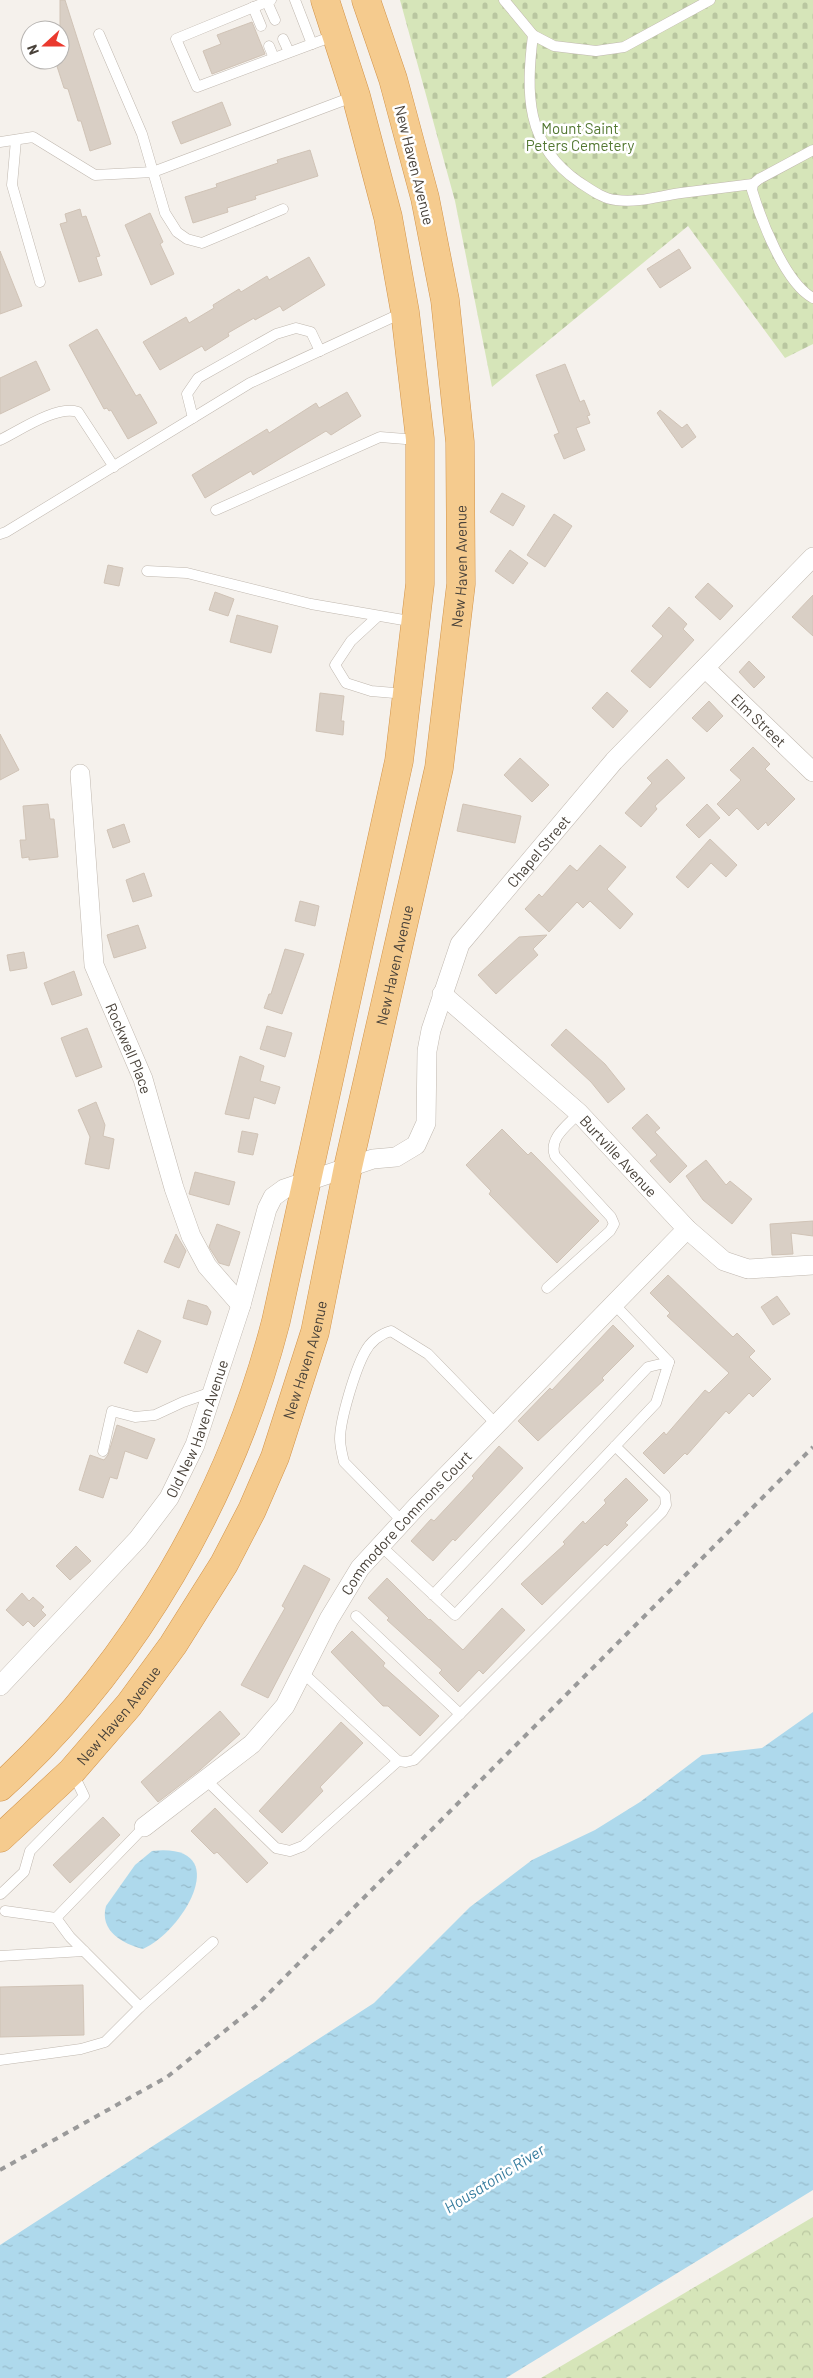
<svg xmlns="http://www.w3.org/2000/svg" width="813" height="2378" viewBox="0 0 813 2378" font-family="Barlow,sans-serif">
<defs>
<pattern id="forest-crowns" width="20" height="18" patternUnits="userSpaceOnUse" patternTransform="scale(1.25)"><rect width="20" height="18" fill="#d6e5b9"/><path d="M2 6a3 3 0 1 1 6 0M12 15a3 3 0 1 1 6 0" fill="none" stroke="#b9c6a0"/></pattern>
<pattern id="cemetery-stones" width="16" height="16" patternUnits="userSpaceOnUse" patternTransform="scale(1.25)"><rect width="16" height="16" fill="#d6e5b9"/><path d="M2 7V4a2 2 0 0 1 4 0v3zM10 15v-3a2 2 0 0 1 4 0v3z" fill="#b9c6a0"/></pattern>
<pattern id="water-ripples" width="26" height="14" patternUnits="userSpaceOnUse" patternTransform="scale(1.25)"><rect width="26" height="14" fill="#aed9ec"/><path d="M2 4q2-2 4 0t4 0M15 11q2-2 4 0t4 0" fill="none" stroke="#97bbcb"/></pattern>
</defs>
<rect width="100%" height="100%" fill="#f5f1ec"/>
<!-- forest -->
<path fill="url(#forest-crowns)" d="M813,2217V2378H541Z"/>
<!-- cemetery -->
<path fill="url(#cemetery-stones)" d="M400,0H813V344L785,358L688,226L492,387L455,201Z"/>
<!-- water -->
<g fill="url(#water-ripples)">
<path d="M813,1712V2190L506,2378H0V2245L374,2003L470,1907L532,1860L595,1830L640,1802L702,1755L762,1748Z"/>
<path d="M152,1851C236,1842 184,1931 143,1949C123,1944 99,1931 106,1906L135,1865Z"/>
</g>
<!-- building -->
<g fill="#d9cfc5" stroke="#d0c3b6">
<path d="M60,0H65L111,144L90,151L81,121H78L68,89L64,88L55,60H60Z"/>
<path d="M252,22L265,54L212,74L203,51L221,44L217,35Z"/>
<path d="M222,102L231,125L181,144L172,122Z"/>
<path d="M310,150L318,176L255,196L256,199L227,208L228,212L193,223L185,197L217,187L216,184L278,163L277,160Z"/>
<path d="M80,209L82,217L86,216L100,256L96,257L102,275L79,282L60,224L67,222L65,214Z"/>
<path d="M150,213L163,242L160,244L174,274L151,285L125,225Z"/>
<path d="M679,249L691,268L660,288L647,269Z"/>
<path d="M0,251L22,306L0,314Z"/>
<path d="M309,257L325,285L283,311L280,306L255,320L254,318L228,333L229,336L205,351L202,346L160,370L143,342L186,317L189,323L214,308L213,305L239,289L241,292L267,276L269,280Z"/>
<path d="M97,329L136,396L140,394L157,423L128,439L111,410L109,411L107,408L104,409L69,345Z"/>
<path d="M36,361L50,390L0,414V378Z"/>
<path d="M565,364L580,402L584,400L590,415L587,416L590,423L576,428L585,450L564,459L554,435L559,433L536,375Z"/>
<path d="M347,392L361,416L331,435L326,431L253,475L251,471L205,498L192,475L267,429L269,433L316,403L319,408Z"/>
<path d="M660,410L682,428L687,424L696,437L682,448L657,413Z"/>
<path d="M502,493L525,506L513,526L490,512Z"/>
<path d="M554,514L572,526L545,567L527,555Z"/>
<path d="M510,550L528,563L513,584L495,571Z"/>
<path d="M108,565L123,568L119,586L104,583Z"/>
<path d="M708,583L733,606L720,620L695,597Z"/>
<path d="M215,592L234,599L228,616L209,610Z"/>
<path d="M813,595V636L792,617Z"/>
<path d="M669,607L687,624L683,629L694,640L650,688L631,671L663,636L652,626Z"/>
<path d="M237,615L278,626L271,653L230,642Z"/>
<path d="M749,661L765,677L754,688L739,672Z"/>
<path d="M607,692L628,711L613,728L592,708Z"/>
<path d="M320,693L344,696L341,721H344L343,735L316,731Z"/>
<path d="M709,701L723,716L707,732L692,718Z"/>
<path d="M0,734L19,770L0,780Z"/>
<path d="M753,747L770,764L765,769L795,799L768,826L766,822L758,830L737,808L729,816L717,804L741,780L730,770Z"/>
<path d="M520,758L549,785L532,802L504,775Z"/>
<path d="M667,759L685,778L655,806L657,809L641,827L625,813L652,783L647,778Z"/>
<path d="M48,804L50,819H54L58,857L29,860V857L22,858L20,840H26L23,806Z"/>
<path d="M463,804L521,816L515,843L457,831Z"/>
<path d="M707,804L720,818L699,838L686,825Z"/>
<path d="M124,824L130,842L113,848L107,830Z"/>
<path d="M710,839L737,865L726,877L711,863L688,888L676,877Z"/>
<path d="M600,845L626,867L607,889L633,914L620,929L590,901L583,908L577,902L549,932L525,909L539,894L542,897L570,865L577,871Z"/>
<path d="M144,873L152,896L133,902L126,880Z"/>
<path d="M300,901L319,906L315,926L295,921Z"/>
<path d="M138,925L146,948L114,958L107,935Z"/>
<path d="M547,935L533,949L538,955L496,994L478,975L519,937Z"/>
<path d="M285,949L304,954L282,1014L264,1008L269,994H271Z"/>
<path d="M24,952L27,968L10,971L7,955Z"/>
<path d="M74,971L82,995L52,1005L44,983Z"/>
<path d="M267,1026L292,1033L285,1057L260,1049Z"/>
<path d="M87,1028L102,1067L76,1077L61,1038Z"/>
<path d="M566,1029L605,1064L625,1089L608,1103L591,1082L551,1045Z"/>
<path d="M240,1056L264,1066L260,1081L280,1087L275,1104L254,1097L249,1119L225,1114Z"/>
<path d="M96,1102L105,1125L103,1136L114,1139L109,1169L85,1164L90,1137L78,1110Z"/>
<path d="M647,1114L660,1128L655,1132L687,1166L670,1183L650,1161L657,1155L632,1128Z"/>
<path d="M502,1129L528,1155L531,1152L599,1221L557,1263L489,1194L491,1191L466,1165Z"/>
<path d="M242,1131L258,1134L253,1155L238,1152Z"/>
<path d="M706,1160L726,1185L730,1181L752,1199L732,1224L703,1200L686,1176Z"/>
<path d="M195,1172L235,1182L229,1205L189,1194Z"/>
<path d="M813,1221V1236L791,1233L793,1254L772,1255L770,1224Z"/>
<path d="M217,1224L240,1232L229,1266L219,1263L209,1247Z"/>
<path d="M176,1234L186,1251L179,1268L164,1262Z"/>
<path d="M668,1275L733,1337L737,1333L755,1351L749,1357L771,1379L753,1397L749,1393L729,1414L726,1411L687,1455L685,1453L664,1474L643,1453L664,1432L666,1435L705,1390L709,1393L729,1373L667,1316L670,1313L650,1293Z"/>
<path d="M777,1296L790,1314L773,1325L761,1307Z"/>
<path d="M188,1300L207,1306L211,1312L207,1325L183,1318Z"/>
<path d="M613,1325L634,1346L602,1378L604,1380L538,1441L518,1421L550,1388L552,1390Z"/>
<path d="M138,1330L161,1341L147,1373L124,1363Z"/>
<path d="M117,1425L155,1439L147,1459L125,1451L117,1479L110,1477L103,1498L79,1490L90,1455L104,1460L108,1455Z"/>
<path d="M499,1446L523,1468L455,1541L453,1539L433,1561L411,1541L431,1519L434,1521L474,1478L472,1476Z"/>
<path d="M626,1478L648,1500L625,1523L628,1525L607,1546L605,1544L542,1605L521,1584L565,1544L563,1542L583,1521L585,1524L606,1503L604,1500Z"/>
<path d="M76,1546L91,1561L70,1580L56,1566Z"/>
<path d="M304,1565L330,1579L268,1698L241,1685L285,1608L282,1606Z"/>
<path d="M387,1578L429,1620L430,1619L463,1650L502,1608L525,1630L483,1674L479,1670L458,1692L439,1673L442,1670L387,1620L389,1618L368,1598Z"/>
<path d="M22,1593L29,1601L33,1597L44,1607L41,1610L46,1615L34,1627L28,1621L23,1626L6,1610Z"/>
<path d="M352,1631L385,1663L383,1666L439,1716L420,1736L388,1706H383L331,1652Z"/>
<path d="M220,1711L240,1734L200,1770L158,1802L141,1782Z"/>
<path d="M341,1722L363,1743L320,1787L323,1791L282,1833L259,1811Z"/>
<path d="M215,1808L268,1863L247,1883L217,1852L214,1854L191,1831Z"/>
<path d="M103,1817L120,1835L70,1883L53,1865Z"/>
<path d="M83,1985L84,2035L0,2037V1987Z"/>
</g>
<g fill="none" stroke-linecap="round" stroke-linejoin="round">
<defs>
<g id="service">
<path d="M271,0L176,39L197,87L336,35"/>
<path d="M295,0L312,44"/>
<path d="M504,0L533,35L554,46L596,51L624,47L710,0"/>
<path d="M267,2L275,20"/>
<path d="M253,7L261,26"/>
<path d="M99,34L142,134L165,213L177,232L187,239L202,243L283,209"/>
<path d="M533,35C526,93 525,145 579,182C590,189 603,199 616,200C639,203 659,196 681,193C705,190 729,187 753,184"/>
<path d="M283,39L289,52"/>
<path d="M269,46L274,58"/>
<path d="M16,140L12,185L40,282"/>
<path d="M0,142L33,137L95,175L153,172L355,96"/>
<path d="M813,150L759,179L753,184L752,190C761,220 785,283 813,298"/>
<path d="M193,418L187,394L198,378L276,334L296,328L311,332L320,351"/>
<path d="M0,440C19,431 56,405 78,412L114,467"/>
<path d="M216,510L380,437L418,440"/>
<path d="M0,534L6,532L250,383L404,312"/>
<path d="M147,571L187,573L311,604L415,622"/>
<path d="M377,617L351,641L335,665L346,683L371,691L406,694"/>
<path d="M547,1288L610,1231L614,1224L611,1217L555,1156C548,1138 568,1125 579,1113"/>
<path d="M614,1304L669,1362"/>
<path d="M103,1451L112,1411L135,1417L155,1415L183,1402L212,1392"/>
<path d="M403,1522L344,1462C342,1454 340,1446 340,1439C340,1420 355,1370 365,1352C370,1342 380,1334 391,1331L428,1354L497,1425"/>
<path d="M381,1546L455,1615L656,1403L669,1362L648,1367L433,1595"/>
<path d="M356,1616L460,1714"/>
<path d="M302,1672L398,1761L406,1762L414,1760L662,1512L666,1505L665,1495L615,1446"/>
<path d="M206,1780L276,1848L290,1851L303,1846L398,1761"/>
<path d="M1,1894L24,1872L30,1851L84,1796L72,1771"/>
<path d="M5,1911L56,1918L144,1827"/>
<path d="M0,1956L84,1951"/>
<path d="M140,2007L213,1942"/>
<path d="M0,2060L81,2049L105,2042L140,2007L70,1937L56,1918"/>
</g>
<g id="minor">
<path id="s1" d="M705,668L813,772"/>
<path id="s2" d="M80,774L94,965L143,1079L174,1188L191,1236L207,1266L241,1305"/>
<path id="s3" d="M442,994L579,1113L687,1229L724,1261L748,1269L813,1265"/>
<path id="s4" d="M0,1686L138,1539L169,1498L195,1445L241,1305L267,1209L273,1197L284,1189L373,1159L396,1157L416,1145L426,1123L427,1051L431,1030L460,944L614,761L813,557"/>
<path id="s5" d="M144,1827L252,1744L285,1706L329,1619L360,1568L417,1506L687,1229"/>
</g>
<g id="trunk">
<path d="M0,1787C134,1665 231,1496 276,1321L399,761L420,584V439L405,312L388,217L356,96L325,0"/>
<path id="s6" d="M0,1838L72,1771L129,1705L173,1645L224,1564L252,1510L275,1457L315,1332L348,1167L439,768L461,584L460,442L445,300L425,198L393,79L366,0"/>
</g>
</defs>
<!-- service casing -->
<use href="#service" stroke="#c0b8af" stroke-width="11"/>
<!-- minor casing -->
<use href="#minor" stroke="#c0b8af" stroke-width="20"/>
<!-- trunk casing -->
<use href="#trunk" stroke="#d29349" stroke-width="29"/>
<!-- service -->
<use href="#service" stroke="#fff" stroke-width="10"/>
<!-- minor -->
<use href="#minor" stroke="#fff" stroke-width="19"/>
<!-- trunk -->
<use href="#trunk" stroke="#f5cb8e" stroke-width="28"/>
<!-- rail -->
<path stroke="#9a9a9a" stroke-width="4" stroke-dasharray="6 6" stroke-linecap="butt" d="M0,2170L167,2077L256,2006L813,1447"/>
</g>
<g text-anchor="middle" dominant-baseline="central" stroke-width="5" stroke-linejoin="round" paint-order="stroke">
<!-- park labels -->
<g font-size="15" fill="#527731" stroke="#fff">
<text x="580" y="128">Mount Saint<tspan x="580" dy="17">Peters Cemetery</tspan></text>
</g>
<!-- street labels -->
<g font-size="15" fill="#49423a" stroke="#fff">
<text transform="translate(415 165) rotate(76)">New Haven Avenue</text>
<text stroke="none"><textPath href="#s6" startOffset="1386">New Haven Avenue</textPath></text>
<text stroke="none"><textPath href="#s1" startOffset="75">Elm Street</textPath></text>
<text stroke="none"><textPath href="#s4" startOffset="1056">Chapel Street</textPath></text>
<text stroke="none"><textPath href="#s6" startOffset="981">New Haven Avenue</textPath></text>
<text stroke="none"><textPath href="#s2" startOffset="282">Rockwell Place</textPath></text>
<text stroke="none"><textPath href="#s3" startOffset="240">Burtville Avenue</textPath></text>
<text stroke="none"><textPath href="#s6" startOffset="576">New Haven Avenue</textPath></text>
<text stroke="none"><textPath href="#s4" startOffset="328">Old New Haven Avenue</textPath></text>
<text stroke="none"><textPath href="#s5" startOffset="408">Commodore Commons Court</textPath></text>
<text stroke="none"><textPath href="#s6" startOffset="171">New Haven Avenue</textPath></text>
</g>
<!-- water labels -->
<g font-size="16" font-style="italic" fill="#367c9e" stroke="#fff">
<text transform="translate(494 2178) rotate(-32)">Housatonic River</text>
</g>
</g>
<!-- north arrow -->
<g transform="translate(45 45) rotate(249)"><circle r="24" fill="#ffffff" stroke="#b6b3b0"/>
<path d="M0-4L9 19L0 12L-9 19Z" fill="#ea392e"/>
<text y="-8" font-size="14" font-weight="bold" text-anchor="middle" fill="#49423a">N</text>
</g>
</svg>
